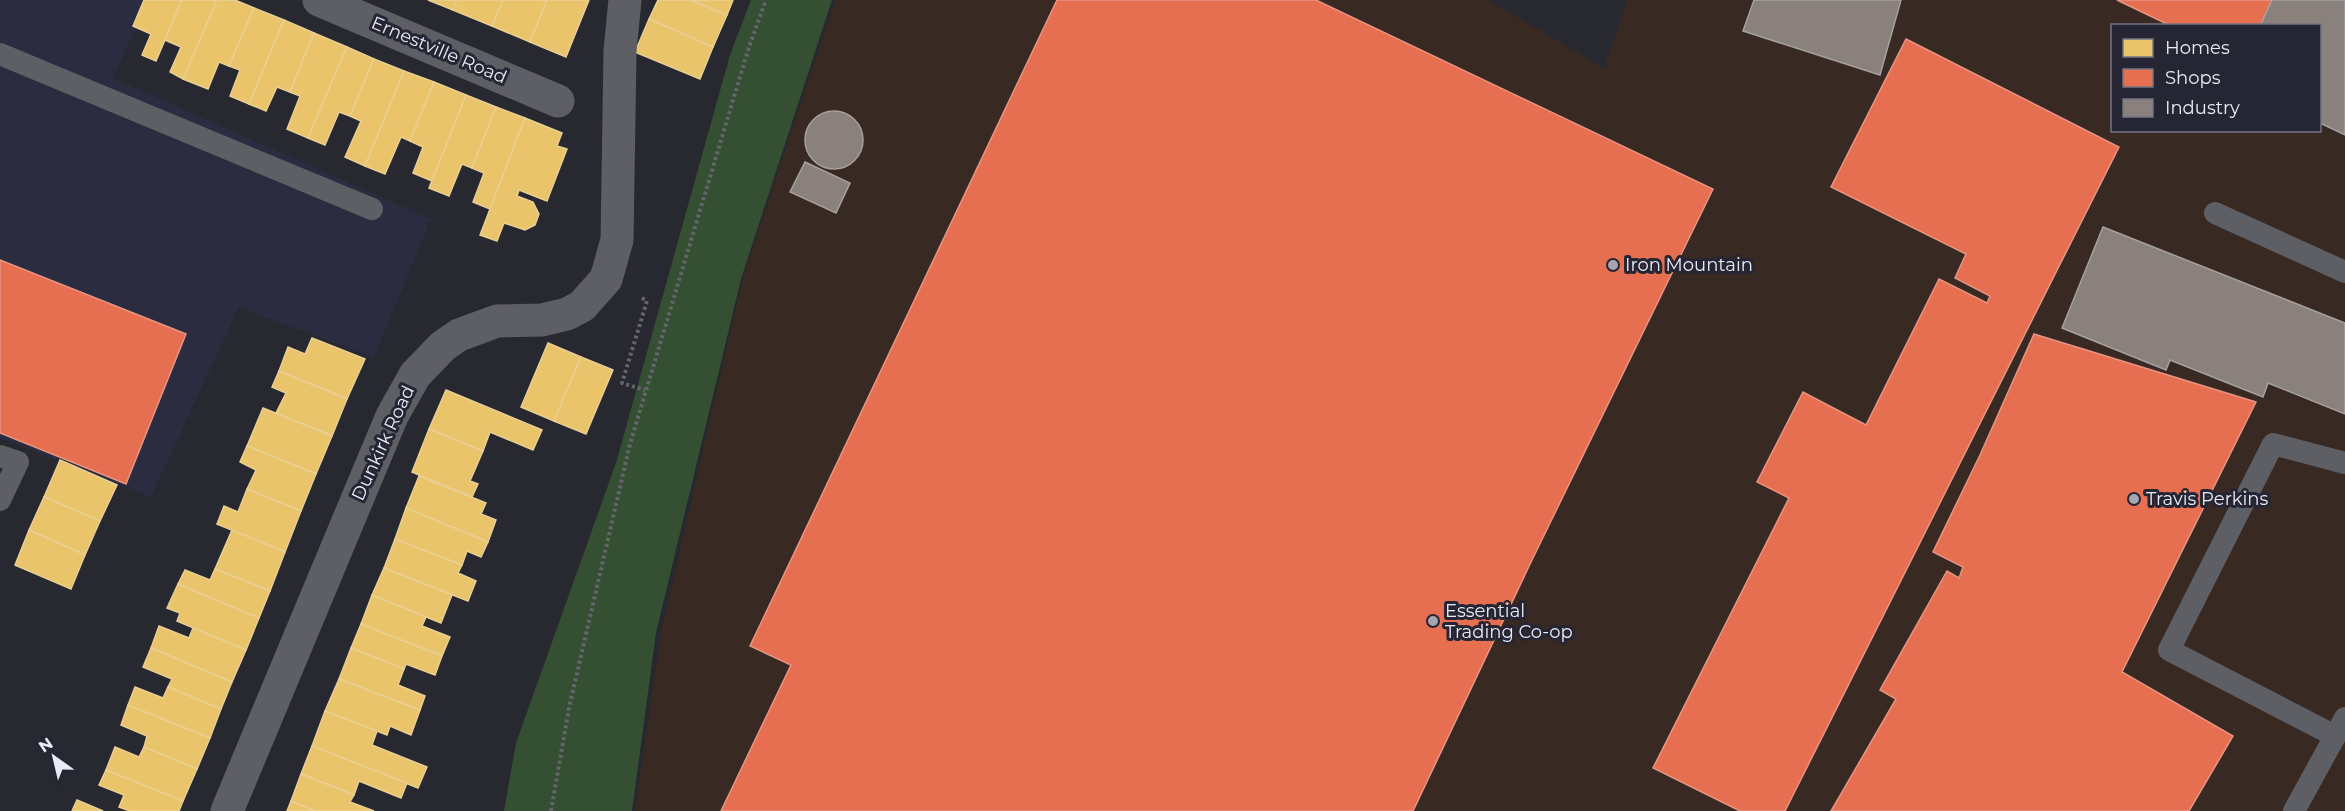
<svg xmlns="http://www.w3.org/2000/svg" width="2345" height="811" viewBox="0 0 2345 811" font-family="Montserrat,sans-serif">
<rect width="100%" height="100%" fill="#282830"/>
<!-- built -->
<path fill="#2b2c3f" d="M0,0H149L113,78L431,219L374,358L239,307L151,497L0,438Z"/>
<!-- industrial -->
<path fill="#382a23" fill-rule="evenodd" d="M835,0H1488L1604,68L1627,0H2345V811H635L661,633L742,281ZM2112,26H2320V130H2112Z"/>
<!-- green -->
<path fill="#354f33" d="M751,0H832L741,279L656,633L632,811H504L516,743L616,463L730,55Z"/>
<!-- homes -->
<g fill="#e9c46a" stroke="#e9cf93" stroke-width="1.5">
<path d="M144,0H182L156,61L142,55L151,34L133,26Z"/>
<path d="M182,0H217L183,79L170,72L181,47L165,40Z"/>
<path d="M217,0H235L254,8L229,66L219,62L208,89L183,79Z"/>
<path d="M428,0H457L453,10Z"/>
<path d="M457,0H503L492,26L453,10Z"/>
<path d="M503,0H547L530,42L492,26Z"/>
<path d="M547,0H589L566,57L530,42Z"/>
<path d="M658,0H691L727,15L713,47L649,19Z"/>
<path d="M691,0H733L727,15Z"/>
<path d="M254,8L284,20L249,104L230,96L240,70L229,66Z"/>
<path d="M649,19L713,47L700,79L635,52Z"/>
<path d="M284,20L314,33L290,92L277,87L266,111L249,104Z"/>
<path d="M314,33L347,47L308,138L287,129L300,96L290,92Z"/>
<path d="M347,47L374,59L350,116L339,112L325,145L308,138Z"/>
<path d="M374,59L404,71L365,166L345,157L361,121L350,116Z"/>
<path d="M404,71L434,82L410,141L401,137L385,174L365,166Z"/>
<path d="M434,82L466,95L432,181L413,173L423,147L410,141Z"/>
<path d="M466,95L496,107L472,168L462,164L449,196L429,188Z"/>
<path d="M496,107L525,118L490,209L473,202L484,173L472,168Z"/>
<path d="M525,118L562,133L557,146L567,149L547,201L519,190L517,196L533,202L539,214L535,225L525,230L504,223L497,241L480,235Z"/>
<path d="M312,338L365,359L347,399L279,371L288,347L305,354Z"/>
<path d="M548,343L581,357L554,421L521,407Z"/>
<path d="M581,357L613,370L586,434L554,421Z"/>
<path d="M279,371L347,399L332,436L276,413L286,393L272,387Z"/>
<path d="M446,390L542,430L533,450L490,432L483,451L429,429Z"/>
<path d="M263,408L332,436L316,474L247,446Z"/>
<path d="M429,429L483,451L470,481L478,484L472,497L412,472Z"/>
<path d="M247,446L316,474L301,511L247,489L256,470L240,462Z"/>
<path d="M60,460L117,485L100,521L44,497Z"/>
<path d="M419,476L486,503L481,514L496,520L488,542L406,508Z"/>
<path d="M247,489L301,511L285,552L217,524L224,506L238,512Z"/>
<path d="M44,497L100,521L85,555L29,530Z"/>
<path d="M406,508L488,542L481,557L467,551L462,565L395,539Z"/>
<path d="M29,530L85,555L71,589L15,565Z"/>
<path d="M232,530L285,552L270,591L215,569Z"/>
<path d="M395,539L462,565L458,573L476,581L468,601L384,568Z"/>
<path d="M384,568L452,595L441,623L372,595Z"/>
<path d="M215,569L270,591L259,618L178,584L185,570L210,580Z"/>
<path d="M178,584L259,618L246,650L177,621L180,613L167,608Z"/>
<path d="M372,595L426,617L422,626L450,637L442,656L361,624Z"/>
<path d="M361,624L442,656L435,675L406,664L404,669L351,648Z"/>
<path d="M159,626L189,638L193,628L246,650L232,682L151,648Z"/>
<path d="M151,648L232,682L221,709L168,687L172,679L143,667Z"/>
<path d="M351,648L404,669L398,685L425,696L420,710L339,679Z"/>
<path d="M339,679L420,710L411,735L390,726L387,735L325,711Z"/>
<path d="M135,687L163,698L168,687L221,709L210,738L128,705Z"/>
<path d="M128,705L210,738L197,769L144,747L147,736L121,725Z"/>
<path d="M325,711L377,731L372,745L427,767L418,788L312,746Z"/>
<path d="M312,746L407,783L401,798L359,781L354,795L301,774Z"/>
<path d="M115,747L139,757L144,747L197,769L183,801L106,770Z"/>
<path d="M106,770L183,801L179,811H130L119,807L124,795L99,785Z"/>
<path d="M301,774L354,795L350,802L374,811H315L291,801Z"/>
<path d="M77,800L103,811H72Z"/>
<path d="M291,801L315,811H287Z"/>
</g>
<!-- shops -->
<g fill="#e76f51" stroke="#e89482" stroke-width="1.5">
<path d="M1057,0H1316L1713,189L1532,560L1413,811H721L791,665L750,646Z"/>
<path d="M2117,0H2272L2260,26H2171Z"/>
<path d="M1906,39L2119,147L1785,811H1740L1653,768L1789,498L1757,482L1803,392L1866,425L1939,279L1987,303L1990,296L1955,278L1966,254L1831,187Z"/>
<path d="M0,260L186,334L126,484L0,433Z"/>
<path d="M2034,334L2256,402L2122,672L2233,736L2189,811H1831L1896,699L1880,690L1947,571L1959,578L1963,567L1933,552L1980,455Z"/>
</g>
<!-- industry -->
<g fill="#8a817c" stroke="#a6a0a0" stroke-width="1.5">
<path d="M1754,0H1901L1880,75L1743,31Z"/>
<path d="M2272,0H2345V135L2320,123V26H2260Z"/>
<circle cx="834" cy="140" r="29"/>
<path d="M805,162L850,183L836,213L790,192Z"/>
<path d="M2103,227L2345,323V414L2268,383L2263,397L2170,360L2166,370L2062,328Z"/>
</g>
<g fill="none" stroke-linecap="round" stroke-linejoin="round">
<!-- path -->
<g stroke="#65656b" stroke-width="4" stroke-dasharray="3 3" stroke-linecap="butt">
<path d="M642,298L647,301L622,383L645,390"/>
<path d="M551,811L569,708L630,444L749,47L766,0"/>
</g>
<!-- lane -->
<g stroke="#5e5e65" stroke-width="22">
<path d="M0,54L372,209"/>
<path d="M2215,213L2345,272"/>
<path d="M0,456L18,462L0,500"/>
<path d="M2335,736L2169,650L2273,444L2345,463"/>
<path d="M2294,811L2345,718"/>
</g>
<!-- street -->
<g stroke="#5e5e65" stroke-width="33">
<path d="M319,0L558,101"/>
<path d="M227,811L392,416L415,375L443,346L459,335L497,321L542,320L567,314L582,306L606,279L617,240L620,51L625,0"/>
</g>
</g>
<!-- markers -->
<g fill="#a5a6af" stroke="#252534" stroke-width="2">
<circle cx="1613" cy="265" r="6"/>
<circle cx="2134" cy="499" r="6"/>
<circle cx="1433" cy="621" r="6"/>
</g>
<g text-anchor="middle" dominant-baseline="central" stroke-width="6" stroke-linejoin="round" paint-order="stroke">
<!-- street labels -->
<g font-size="18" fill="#e9eaf3" stroke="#252534">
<text transform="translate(439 50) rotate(23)">Ernestville Road</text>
<text transform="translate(383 443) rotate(-65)">Dunkirk Road</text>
</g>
<!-- poi labels -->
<g font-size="18" fill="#e9eaf3" stroke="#252534" text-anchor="start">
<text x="1625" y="265">Iron Mountain</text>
<text x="2146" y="499">Travis Perkins</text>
<text x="1445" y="611">Essential<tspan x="1445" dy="21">Trading Co-op</tspan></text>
</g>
</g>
<!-- legend -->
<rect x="2111" y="24" width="210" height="108" fill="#252534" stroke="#737480" stroke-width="1.5"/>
<rect x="2123" y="39" width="30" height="18" fill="#e9c46a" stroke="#737480" stroke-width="1.5"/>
<text x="2165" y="54" font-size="18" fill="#e9eaf3">Homes</text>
<rect x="2123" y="69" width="30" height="18" fill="#e76f51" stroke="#737480" stroke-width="1.5"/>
<text x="2165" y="84" font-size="18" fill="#e9eaf3">Shops</text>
<rect x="2123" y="99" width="30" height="18" fill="#8a817c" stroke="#737480" stroke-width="1.5"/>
<text x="2165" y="114" font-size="18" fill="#e9eaf3">Industry</text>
<!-- north arrow -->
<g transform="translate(54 757) rotate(326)" stroke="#252534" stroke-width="4.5" paint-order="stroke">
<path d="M0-4.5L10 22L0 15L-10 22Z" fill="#e9eaf3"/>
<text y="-9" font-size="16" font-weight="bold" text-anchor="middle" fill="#e9eaf3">N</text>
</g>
</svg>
